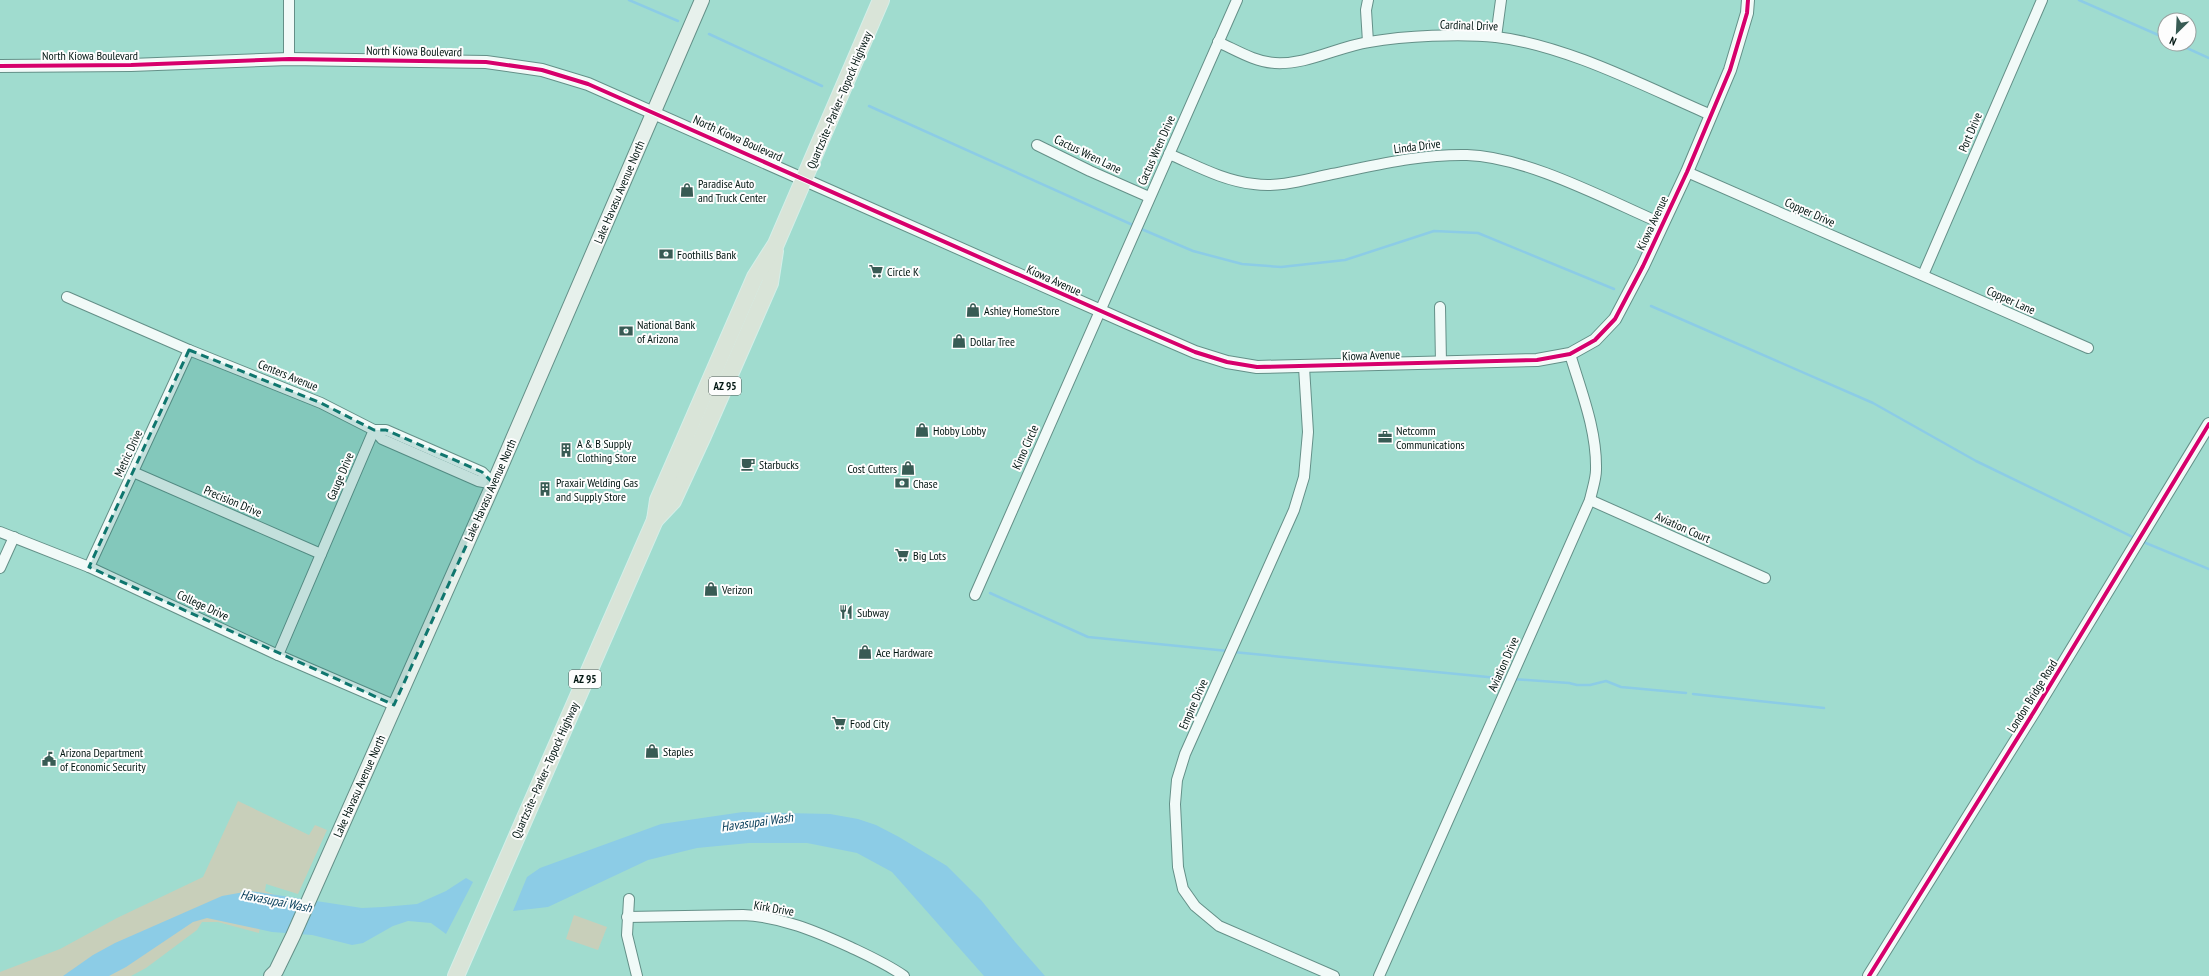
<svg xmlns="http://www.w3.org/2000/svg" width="2209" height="976" viewBox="0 0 2209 976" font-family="'PT Sans Narrow',sans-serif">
<rect width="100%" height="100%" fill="#a0dccf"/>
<!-- green -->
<g fill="#c8cfba">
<path d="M238,801L309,835L315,825L327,830L298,894L266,884L265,891L284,898L261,920L259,933L218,922H202L197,930L146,968L131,976H0V972L60,949L117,918L203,877Z"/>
<path d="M574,915L607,927L598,950L566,939Z"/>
</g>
<!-- water -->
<g fill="#8ccce6">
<path d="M743,812L830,814L858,819L876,825L899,837L947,866L981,900L1016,943L1045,976H984L892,872L857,853L807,843H749L697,848L648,860L548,907L513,911L527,877L540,868L661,824Z"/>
<path d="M466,878L473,882L446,934L431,923L408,921L393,926L363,943L352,945L312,935L272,932L207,918L193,922L126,967L109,976H63L93,955L115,943L222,896L250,891L362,908L383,907L417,904L446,891Z"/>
</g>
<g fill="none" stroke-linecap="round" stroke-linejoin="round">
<!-- stream -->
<g stroke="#8ccce6" stroke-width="2.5">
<path d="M629,0L678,21"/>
<path d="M2079,0L2165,38"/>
<path d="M709,34L822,86"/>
<path d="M2178,44L2209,58"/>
<path d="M869,106L1135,226"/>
<path d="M1139,228L1193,251L1242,264L1281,267L1345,260L1434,231L1478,233L1614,289"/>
<path d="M1651,306L1873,403L1976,461L2135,538"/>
<path d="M2141,541L2209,569"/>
<path d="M990,593L1088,637L1228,651"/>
<path d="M1233,652L1508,679"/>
<path d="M1513,679L1569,683L1577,685H1590L1606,681L1621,687L1686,693"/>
<path d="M1693,694L1824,708"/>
</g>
<defs>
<g id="minor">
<path d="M289,0V59"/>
<path d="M1368,0L1366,10L1368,42"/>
<path d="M1496,37L1501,0"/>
<path d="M1218,42C1236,50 1255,62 1275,63C1307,65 1337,47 1369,42C1404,36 1460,33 1496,37C1566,45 1646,87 1711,115"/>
<path d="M1037,145L1090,171L1149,197"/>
<path d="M1169,154C1197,166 1224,181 1254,184C1280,188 1307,179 1332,174C1377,165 1421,154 1467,155C1528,157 1607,200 1663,224"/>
<path d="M1687,172L2088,348"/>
<path d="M1923,275L2042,0"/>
<path d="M67,297L189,350L321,403L374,430H386L482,472L494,484"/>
<path d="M1440,307L1441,363"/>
<path d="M1304,367L1308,432L1304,477L1294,510L1185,754L1177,780L1175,804L1178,867L1183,889L1195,906L1219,926L1334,976"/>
<path d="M374,430L382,439L478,481L494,484"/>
<path d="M133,472L321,554"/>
<path d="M1590,500L1765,578"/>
<path d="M0,532L89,567L278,655L394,705"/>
<path d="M89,567L189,350"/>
<path d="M0,568L14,537"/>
<path d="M975,595L1237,0"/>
<path d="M278,655L374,430"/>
<path d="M629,899L627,935L637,976"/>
<path d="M627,917L743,915C782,917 815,931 850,947C869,956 887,964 904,976"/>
<path d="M1379,976L1590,500C1592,490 1596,479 1596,470C1597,430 1581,391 1570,354"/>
</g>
<g id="tertiary">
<path d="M0,66L131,65L289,59L486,62L542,70L588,84L1128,323L1195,352L1227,362L1257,367L1537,360L1570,354L1595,340L1615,319L1643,266L1687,172L1730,70L1747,13L1748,0"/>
<path d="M1869,976L2035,710L2209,424"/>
</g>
<path id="secondary" d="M271,976L276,971L293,936L496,478L702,0"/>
<g id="trunk">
<path d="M655,520L673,501L703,436L770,283L775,251"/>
<path d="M456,976L655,520L658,500L755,277L776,244L881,0"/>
</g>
</defs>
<!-- minor casing -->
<use href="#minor" stroke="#649088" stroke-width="12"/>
<!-- tertiary casing -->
<use href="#tertiary" stroke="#649088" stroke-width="14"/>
<!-- secondary casing -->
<use href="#secondary" stroke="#649088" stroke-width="16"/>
<!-- trunk casing -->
<use href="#trunk" stroke="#d4efe9" stroke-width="18"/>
<!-- minor -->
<use href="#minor" stroke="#f1faf8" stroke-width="10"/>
<!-- tertiary -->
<use href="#tertiary" stroke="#f1faf8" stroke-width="12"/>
<!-- secondary -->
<use href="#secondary" stroke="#e7f1ec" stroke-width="14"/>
<!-- trunk -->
<use href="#trunk" stroke="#d9e4d8" stroke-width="16"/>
<defs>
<g id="cycleway">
<path d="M0,66L131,65L289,59L486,62L542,70L588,84L1128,323L1195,352L1227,362L1257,367L1537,360L1570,354L1595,340L1615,319L1643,266L1687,172L1730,70L1747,13L1748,0"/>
<path d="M1869,976L2035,710L2209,424"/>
</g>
</defs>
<!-- cycleway casing -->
<use href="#cycleway" stroke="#fdfdfd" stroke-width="6"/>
<!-- cycleway -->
<use href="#cycleway" stroke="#d6006c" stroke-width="4"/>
</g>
<!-- marked area -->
<path fill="#0f766e" fill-opacity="0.2" stroke="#0f766e" stroke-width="3" stroke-dasharray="8 5" stroke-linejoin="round" d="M189,350L321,403L374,430H386L482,472L494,484L394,705L89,567Z"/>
<!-- icons -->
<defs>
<symbol id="shop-bare" viewBox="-9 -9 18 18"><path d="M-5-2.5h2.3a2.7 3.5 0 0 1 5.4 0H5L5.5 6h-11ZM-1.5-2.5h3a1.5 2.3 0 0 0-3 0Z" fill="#385b54" stroke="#fdfdfd" stroke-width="2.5" paint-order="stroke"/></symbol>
<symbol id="bank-bare" viewBox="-9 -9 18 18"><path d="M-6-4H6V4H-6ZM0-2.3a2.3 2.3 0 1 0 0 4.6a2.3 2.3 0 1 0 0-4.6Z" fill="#385b54" stroke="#fdfdfd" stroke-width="2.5" paint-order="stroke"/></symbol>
<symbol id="supermarket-bare" viewBox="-9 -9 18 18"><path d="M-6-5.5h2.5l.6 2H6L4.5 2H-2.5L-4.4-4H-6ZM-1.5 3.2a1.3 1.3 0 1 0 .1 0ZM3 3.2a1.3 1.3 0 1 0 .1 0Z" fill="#385b54" stroke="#fdfdfd" stroke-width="2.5" paint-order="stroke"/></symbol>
<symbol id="office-bare" viewBox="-9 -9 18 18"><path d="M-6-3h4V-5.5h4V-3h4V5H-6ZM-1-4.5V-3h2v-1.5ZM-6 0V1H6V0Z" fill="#385b54" stroke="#fdfdfd" stroke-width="2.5" paint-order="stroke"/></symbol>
<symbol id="building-bare" viewBox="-9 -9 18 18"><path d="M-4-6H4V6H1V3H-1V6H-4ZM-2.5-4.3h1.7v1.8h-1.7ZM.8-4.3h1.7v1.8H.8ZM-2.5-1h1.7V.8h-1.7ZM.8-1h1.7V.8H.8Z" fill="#385b54" stroke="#fdfdfd" stroke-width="2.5" paint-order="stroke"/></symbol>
<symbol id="cafe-bare" viewBox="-9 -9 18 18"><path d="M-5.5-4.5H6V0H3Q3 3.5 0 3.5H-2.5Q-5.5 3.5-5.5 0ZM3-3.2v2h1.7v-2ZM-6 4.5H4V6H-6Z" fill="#385b54" stroke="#fdfdfd" stroke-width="2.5" paint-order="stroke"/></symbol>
<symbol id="restaurant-bare" viewBox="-9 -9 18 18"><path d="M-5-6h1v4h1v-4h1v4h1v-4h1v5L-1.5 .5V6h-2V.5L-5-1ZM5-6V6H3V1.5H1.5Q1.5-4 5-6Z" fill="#385b54" stroke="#fdfdfd" stroke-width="2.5" paint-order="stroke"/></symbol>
<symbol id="civic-bare" viewBox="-9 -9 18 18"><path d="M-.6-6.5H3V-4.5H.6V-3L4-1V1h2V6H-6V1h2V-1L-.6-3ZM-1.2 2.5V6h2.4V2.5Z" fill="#385b54" stroke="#fdfdfd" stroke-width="2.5" paint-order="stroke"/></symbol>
</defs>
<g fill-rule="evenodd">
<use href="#shop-bare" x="677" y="180" width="20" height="20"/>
<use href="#bank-bare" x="656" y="244" width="20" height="20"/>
<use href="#supermarket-bare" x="866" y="261" width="20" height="20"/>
<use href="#shop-bare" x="963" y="300" width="20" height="20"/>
<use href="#bank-bare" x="616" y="321" width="20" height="20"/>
<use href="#shop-bare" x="949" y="331" width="20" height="20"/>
<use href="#shop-bare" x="912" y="420" width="20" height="20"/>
<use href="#office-bare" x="1375" y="427" width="20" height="20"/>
<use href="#building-bare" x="556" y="440" width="20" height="20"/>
<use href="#cafe-bare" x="738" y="454" width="20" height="20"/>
<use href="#shop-bare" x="898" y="458" width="20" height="20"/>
<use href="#bank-bare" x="892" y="473" width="20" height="20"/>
<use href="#building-bare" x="535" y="479" width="20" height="20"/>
<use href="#supermarket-bare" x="892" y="545" width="20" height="20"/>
<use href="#shop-bare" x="701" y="579" width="20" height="20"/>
<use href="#restaurant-bare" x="836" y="602" width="20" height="20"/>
<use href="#shop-bare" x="855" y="642" width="20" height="20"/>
<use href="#supermarket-bare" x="829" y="713" width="20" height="20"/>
<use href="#shop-bare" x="642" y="741" width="20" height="20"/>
<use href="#civic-bare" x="39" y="749" width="20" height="20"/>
</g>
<g text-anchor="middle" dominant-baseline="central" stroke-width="4" stroke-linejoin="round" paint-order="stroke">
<!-- shield labels -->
<g fill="#fdfdfd" stroke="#4c5b58" stroke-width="1">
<rect x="709" y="377" width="32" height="18" rx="3"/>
<rect x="569" y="670" width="32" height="18" rx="3"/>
</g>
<g font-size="11" font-weight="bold" fill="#001511">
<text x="725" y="386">AZ 95</text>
<text x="585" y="679">AZ 95</text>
</g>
<!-- street labels -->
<g font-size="12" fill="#001511" stroke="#fdfdfd">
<text transform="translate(1469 25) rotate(2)">Cardinal Drive</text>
<text transform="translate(414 51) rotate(1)">North Kiowa Boulevard</text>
<text x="90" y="55">North Kiowa Boulevard</text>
<text transform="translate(839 100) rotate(-67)">Quartzsite–Parker–Topock Highway</text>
<text transform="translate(1970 132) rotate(-67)">Port Drive</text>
<text transform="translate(738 138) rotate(24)">North Kiowa Boulevard</text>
<text transform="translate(1417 146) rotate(-7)">Linda Drive</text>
<text transform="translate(1156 150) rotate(-66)">Cactus Wren Drive</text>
<text transform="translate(1088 154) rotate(26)">Cactus Wren Lane</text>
<text transform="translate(619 192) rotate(-67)">Lake Havasu Avenue North</text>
<text transform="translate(1810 212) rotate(24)">Copper Drive</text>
<text transform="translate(1652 223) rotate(-65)">Kiowa Avenue</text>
<text transform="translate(1054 280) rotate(24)">Kiowa Avenue</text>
<text transform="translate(2011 300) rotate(24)">Copper Lane</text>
<text transform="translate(1371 355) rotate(-2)">Kiowa Avenue</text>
<text transform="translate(288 375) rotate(22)">Centers Avenue</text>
<text transform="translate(1025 447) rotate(-66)">Kimo Circle</text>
<text transform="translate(128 453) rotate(-65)">Metric Drive</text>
<text transform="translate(340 476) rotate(-67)">Gauge Drive</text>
<text transform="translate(490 490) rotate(-66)">Lake Havasu Avenue North</text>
<text transform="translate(233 501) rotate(23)">Precision Drive</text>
<text transform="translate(1683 527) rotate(24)">Aviation Court</text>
<text transform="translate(203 605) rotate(25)">College Drive</text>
<text transform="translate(1503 664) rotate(-66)">Aviation Drive</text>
<text transform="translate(2032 696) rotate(-58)">London Bridge Road</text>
<text transform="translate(1193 704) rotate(-66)">Empire Drive</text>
<text transform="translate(545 770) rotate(-66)">Quartzsite–Parker–Topock Highway</text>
<text transform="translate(359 786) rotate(-66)">Lake Havasu Avenue North</text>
<text transform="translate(774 908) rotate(10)">Kirk Drive</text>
</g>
<!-- poi labels -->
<g font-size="12" fill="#001511" stroke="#fdfdfd" text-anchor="start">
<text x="698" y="183">Paradise Auto<tspan x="698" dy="14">and Truck Center</tspan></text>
<text x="677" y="254">Foothills Bank</text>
<text x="887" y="271">Circle K</text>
<text x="984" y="310">Ashley HomeStore</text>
<text x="637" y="324">National Bank<tspan x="637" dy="14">of Arizona</tspan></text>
<text x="970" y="341">Dollar Tree</text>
<text x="933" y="430">Hobby Lobby</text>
<text x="1396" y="430">Netcomm<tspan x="1396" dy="14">Communications</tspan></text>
<text x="577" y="443">A &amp; B Supply<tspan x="577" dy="14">Clothing Store</tspan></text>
<text x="759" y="464">Starbucks</text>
<text x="897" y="468" text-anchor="end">Cost Cutters</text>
<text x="556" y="482">Praxair Welding Gas<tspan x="556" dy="14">and Supply Store</tspan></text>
<text x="913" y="483">Chase</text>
<text x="913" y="555">Big Lots</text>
<text x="722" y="589">Verizon</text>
<text x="857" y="612">Subway</text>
<text x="876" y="652">Ace Hardware</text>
<text x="850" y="723">Food City</text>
<text x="663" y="751">Staples</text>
<text x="60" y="752">Arizona Department<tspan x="60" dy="14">of Economic Security</tspan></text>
</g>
<!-- water labels -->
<g font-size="13" font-style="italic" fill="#043b58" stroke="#fdfdfd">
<text transform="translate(757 822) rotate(-8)">Havasupai Wash</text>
<text transform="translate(276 901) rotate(11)">Havasupai Wash</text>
</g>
</g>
<!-- north arrow -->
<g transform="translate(2177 32) rotate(204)"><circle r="19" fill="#fdfdfd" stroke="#98a09f"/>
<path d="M0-3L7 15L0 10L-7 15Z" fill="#385b54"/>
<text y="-6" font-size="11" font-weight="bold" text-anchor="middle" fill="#001511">N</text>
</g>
</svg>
